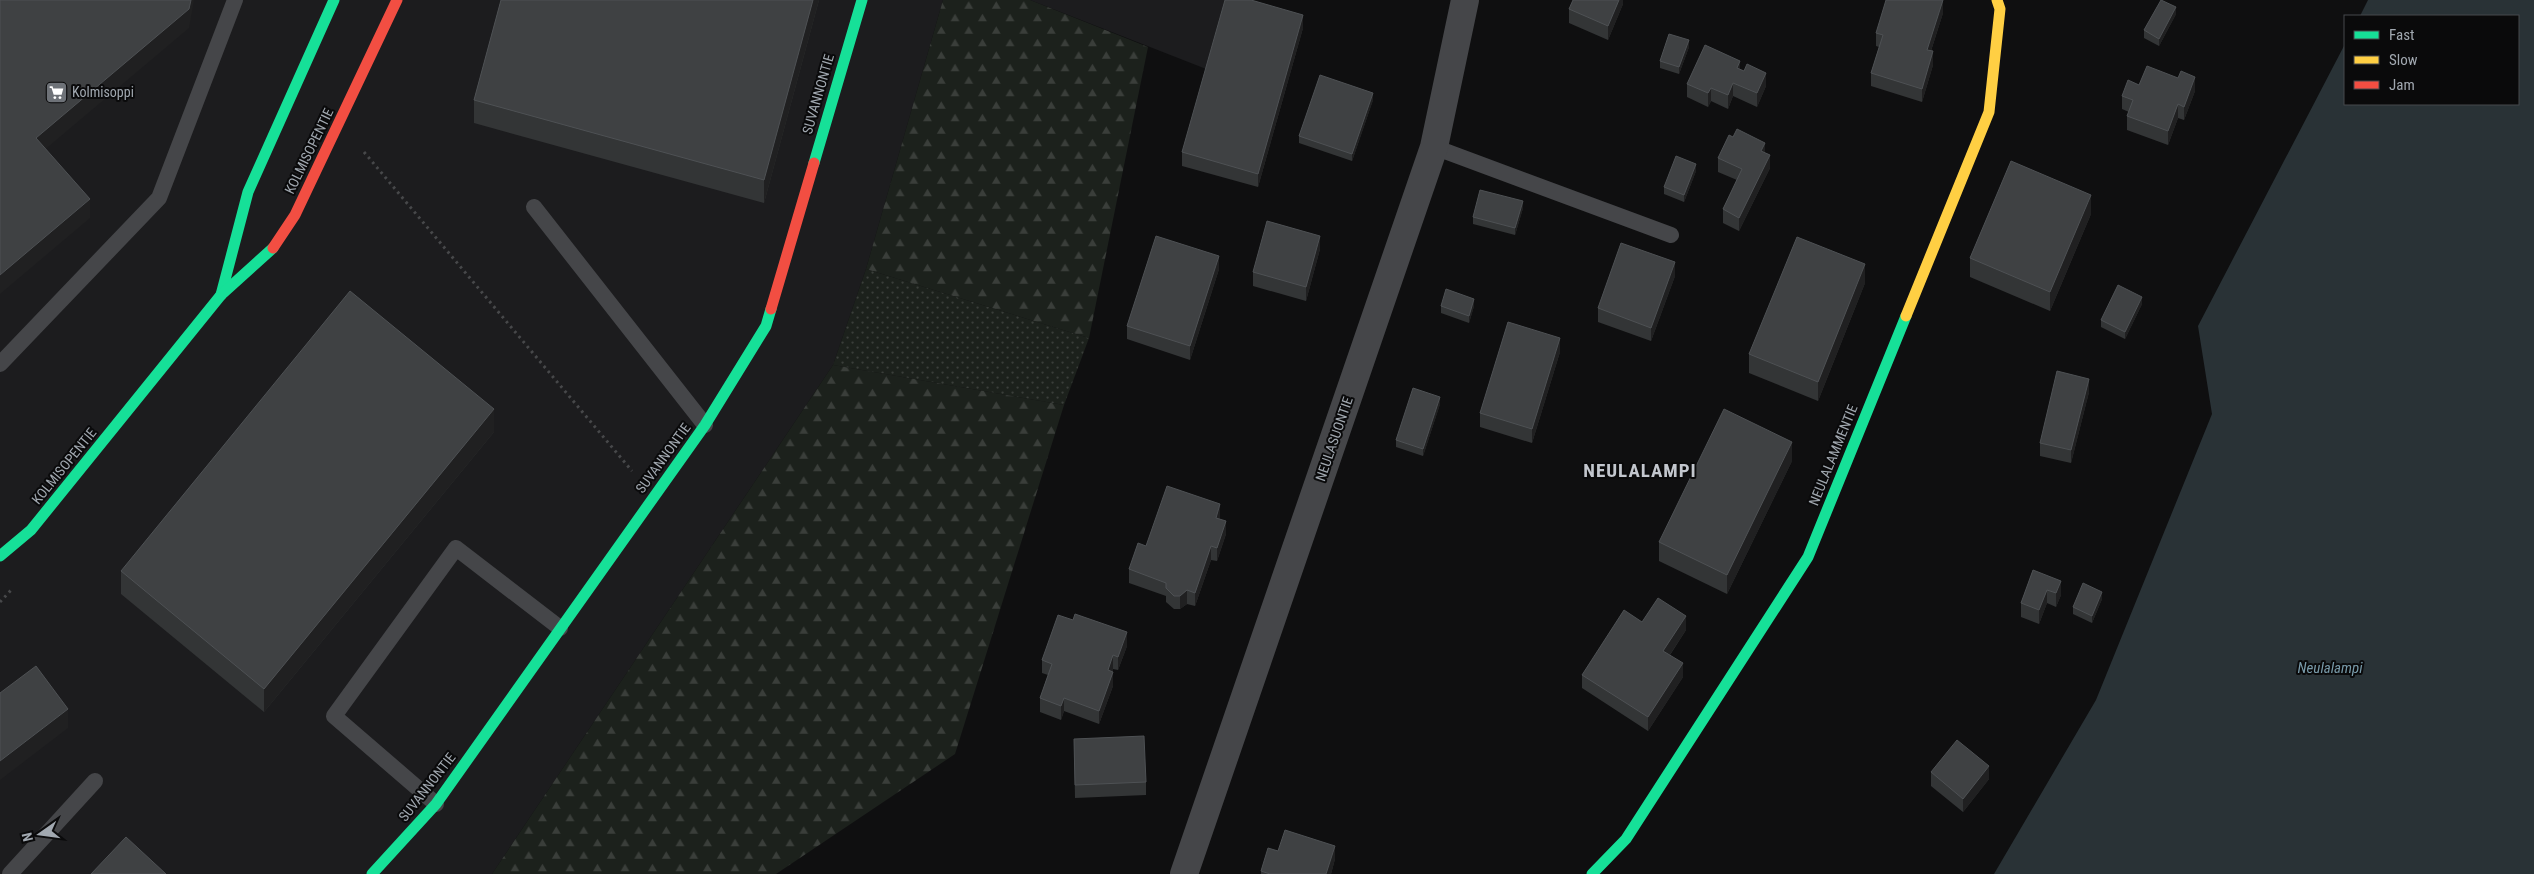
<svg xmlns="http://www.w3.org/2000/svg" width="2534" height="874" viewBox="0 0 2534 874" font-family="'Roboto Condensed',sans-serif">
<defs>
<pattern id="grass-dots" width="8" height="8" patternUnits="userSpaceOnUse" patternTransform="scale(1.25)"><rect width="8" height="8" fill="#1c211c"/><path d="M2 2h.1M6 6h.1" fill="none" stroke="#3a3e3a" stroke-width="1.8" stroke-linecap="round"/></pattern>
<pattern id="forest-firs" width="22" height="20" patternUnits="userSpaceOnUse" patternTransform="scale(1.25)"><rect width="22" height="20" fill="#1c211c"/><path d="M5 1l3.5 6h-7zM16 11l3.5 6h-7z" fill="#3a3e3a"/></pattern>
</defs>
<rect width="100%" height="100%" fill="#0f0f10"/>
<!-- built -->
<g fill="#1c1c1e">
<path d="M0,0H943L866,269L833,365L492,874H0Z"/>
<path d="M1030,0H1248L1224,76Z"/>
</g>
<!-- grass -->
<path fill="url(#grass-dots)" d="M866,269L1089,338L1064,405L833,365Z"/>
<!-- forest -->
<g fill="url(#forest-firs)">
<path d="M943,0H1030L1148,47L1089,338L866,269Z"/>
<path d="M833,365L1064,405L955,754L776,874H492Z"/>
</g>
<!-- water -->
<path fill="#293236" d="M2368,0H2534V874H1994L2096,700L2212,414L2198,326L2345,44V104H2518V16H2360Z"/>
<g fill="none" stroke-linecap="round" stroke-linejoin="round">
<!-- path -->
<g stroke="#47484a" stroke-width="3" stroke-dasharray="2.5 4" stroke-linecap="butt">
<path d="M364,152L632,471"/>
<path d="M0,602L13,588"/>
</g>
<!-- lane -->
<g stroke="#454649" stroke-width="16">
<path d="M1434,147L1671,235"/>
<path d="M534,207L705,425"/>
<path d="M0,364L159,198L235,0"/>
<path d="M436,804L334,716L456,548L560,628"/>
<path d="M10,874L95,781"/>
</g>
<!-- street -->
<path stroke="#454649" stroke-width="28" d="M1184,874L1434,147L1465,0"/>
<!-- fast -->
<g stroke="#16e098" stroke-width="11">
<path d="M814,163L862,0"/>
<path d="M221,295L248,192L334,0"/>
<path d="M0,556L31,530L221,295L273,248"/>
<path d="M372,874L436,804L705,425L766,326L771,309"/>
<path d="M1592,874L1626,839L1808,557L1906,316"/>
</g>
<!-- slow -->
<path stroke="#ffcf43" stroke-width="11" d="M1906,316L1989,112L2000,9L1997,0"/>
<!-- jam -->
<g stroke="#f24e42" stroke-width="11">
<path d="M273,248L295,215L397,0"/>
<path d="M771,309L814,163"/>
</g>
</g>
<!-- wall -->
<g fill="#333536">
<path d="M501,0H819L764,203L474,123V100Z"/>
<path d="M1623,0V4L1608,40L1569,23V9Z"/>
<path d="M1943,13L1931,51L1933,65L1922,102L1871,86V73L1879,47L1876,46V33Z"/>
<path d="M2176,14L2159,46L2144,38V30Z"/>
<path d="M1303,28L1258,187L1182,166V152Z"/>
<path d="M1689,47L1679,74L1660,68V61Z"/>
<path d="M1740,70L1766,86L1757,107L1733,96L1728,109L1711,101L1708,107L1687,97V84Z"/>
<path d="M2195,91L2184,120L2178,118L2168,145L2127,130V116L2129,112L2122,109V96Z"/>
<path d="M1373,100L1352,161L1299,143V136Z"/>
<path d="M1765,153L1770,168L1739,231L1723,223V209L1737,180L1718,172V158Z"/>
<path d="M1696,171L1684,202L1664,194V187Z"/>
<path d="M1523,208L1515,235L1473,224V217Z"/>
<path d="M2091,214L2050,311L1970,277V258Z"/>
<path d="M1320,249L1306,301L1253,286V272Z"/>
<path d="M1219,269L1190,360L1127,339V326Z"/>
<path d="M1675,276L1651,341L1598,322V308Z"/>
<path d="M1865,283L1818,401L1749,373V354Z"/>
<path d="M2142,304L2125,339L2101,327V320Z"/>
<path d="M1441,306H1474L1469,323L1441,313Z"/>
<path d="M1560,352L1532,443L1480,427V413Z"/>
<path d="M2089,392L2071,463L2040,456V443Z"/>
<path d="M1440,404L1423,456L1396,447V440Z"/>
<path d="M494,432L264,712L121,594V571Z"/>
<path d="M1792,461L1727,594L1659,561V542Z"/>
<path d="M1220,518V519L1226,534L1217,561L1211,560L1195,606L1187,604L1180,609H1174L1166,602V596L1129,583V569L1146,546Z"/>
<path d="M2033,570L2061,595L2056,607L2047,603L2039,624L2021,617V603Z"/>
<path d="M2102,599L2092,623L2073,614V607Z"/>
<path d="M1642,622L1686,630L1670,655L1683,677L1648,731L1582,688V675Z"/>
<path d="M1127,646L1118,670L1113,669L1112,672L1113,686L1099,724L1064,711L1061,720L1040,712V698L1048,675L1042,673V660Z"/>
<path d="M1074,739L1146,782V795L1075,798Z"/>
<path d="M1931,772L1989,779L1963,812L1931,786Z"/>
<path d="M1278,851L1335,859L1331,874H1261V871Z"/>
</g>
<!-- shaded-wall -->
<g fill="#202021">
<path d="M191,0H194L189,28L36,157V138Z"/>
<path d="M813,0H819L764,203V180Z"/>
<path d="M1619,0H1623V4L1608,40V26Z"/>
<path d="M1943,0V13L1927,63V50Z"/>
<path d="M2176,7V14L2159,46V39Z"/>
<path d="M1303,15V28L1258,187V174Z"/>
<path d="M1689,40V47L1679,74V67Z"/>
<path d="M1933,51V65L1922,102V89Z"/>
<path d="M1740,61V75L1737,68Z"/>
<path d="M1766,73V86L1757,107V93Z"/>
<path d="M2195,77V91L2184,120V107Z"/>
<path d="M1733,83V96L1728,109V95Z"/>
<path d="M1711,88V101L1708,107V93Z"/>
<path d="M1373,93V100L1352,161V154Z"/>
<path d="M2178,104V118L2168,145V131Z"/>
<path d="M1765,143V156L1761,151Z"/>
<path d="M1770,155V168L1739,231V218Z"/>
<path d="M1696,164V171L1684,202V195Z"/>
<path d="M2091,195V214L2050,311V292Z"/>
<path d="M90,199V218L0,294V275Z"/>
<path d="M1523,201V208L1515,235V228Z"/>
<path d="M1320,236V249L1306,301V287Z"/>
<path d="M1219,256V269L1190,360V346Z"/>
<path d="M1675,262V276L1651,341V328Z"/>
<path d="M1865,264V283L1818,401V382Z"/>
<path d="M2142,297V304L2125,339V332Z"/>
<path d="M1474,299V306L1469,323V316Z"/>
<path d="M1560,338V352L1532,443V429Z"/>
<path d="M2089,379V392L2071,463V450Z"/>
<path d="M1440,397V404L1423,456V449Z"/>
<path d="M494,409V432L264,712V689Z"/>
<path d="M1792,442V461L1727,594V575Z"/>
<path d="M1220,504V518L1216,531V518Z"/>
<path d="M1226,521V534L1217,561V548Z"/>
<path d="M1211,546V560L1195,606V593Z"/>
<path d="M2061,581V595L2056,607V593Z"/>
<path d="M1187,590V604L1180,609V596Z"/>
<path d="M2047,590V603L2039,624V610Z"/>
<path d="M2102,592V599L2092,623V616Z"/>
<path d="M1686,616V630L1663,665V651Z"/>
<path d="M1127,632V646L1118,670V657Z"/>
<path d="M1113,655V669L1108,684V670Z"/>
<path d="M1683,663V677L1648,731V717Z"/>
<path d="M1113,672V686L1099,724V711Z"/>
<path d="M1064,698V711L1061,720V706Z"/>
<path d="M68,709V728L0,780V761Z"/>
<path d="M1989,766V779L1963,812V799Z"/>
<path d="M1335,846V859L1331,874H1326Z"/>
</g>
<!-- building -->
<g fill="#3f4143" stroke="#4e5154">
<path d="M0,0H191L189,9L36,138L90,199L0,275Z"/>
<path d="M501,0H813L764,180L474,100Z"/>
<path d="M1225,0H1251L1303,15L1258,174L1182,152Z"/>
<path d="M1573,0H1619L1608,26L1569,9Z"/>
<path d="M1886,0H1943L1927,50L1933,51L1922,89L1871,73L1883,35L1876,33Z"/>
<path d="M2161,0L2176,7L2159,39L2144,30Z"/>
<path d="M1669,34L1689,40L1679,67L1660,61Z"/>
<path d="M1705,45L1740,61L1737,68L1744,71L1747,64L1766,73L1757,93L1733,83L1728,95L1711,88L1708,93L1687,84Z"/>
<path d="M2147,66L2178,78L2181,71L2195,77L2184,107L2178,104L2168,131L2127,116L2133,100L2122,96L2128,80L2139,85Z"/>
<path d="M1320,75L1373,93L1352,154L1299,136Z"/>
<path d="M1737,129L1765,143L1761,151L1770,155L1739,218L1723,209L1742,169L1718,158L1729,135L1733,137Z"/>
<path d="M1676,156L1696,164L1684,195L1664,187Z"/>
<path d="M2011,161L2091,195L2050,292L1970,258Z"/>
<path d="M1480,190L1523,201L1515,228L1473,217Z"/>
<path d="M1267,221L1320,236L1306,287L1253,272Z"/>
<path d="M1156,236L1219,256L1190,346L1127,326Z"/>
<path d="M1797,237L1865,264L1818,382L1749,354Z"/>
<path d="M1621,243L1675,262L1651,328L1598,308Z"/>
<path d="M2118,285L2142,297L2125,332L2101,320Z"/>
<path d="M1446,289L1474,299L1469,316L1441,306Z"/>
<path d="M350,291L494,409L264,689L121,571Z"/>
<path d="M1508,322L1560,338L1532,429L1480,413Z"/>
<path d="M2057,371L2089,379L2071,450L2040,443Z"/>
<path d="M1413,388L1440,397L1423,449L1396,440Z"/>
<path d="M1724,409L1792,442L1727,575L1659,542Z"/>
<path d="M1167,486L1220,504L1216,518L1226,521L1217,548L1211,546L1195,593L1187,590L1180,596H1174L1166,588V583L1129,569L1138,543L1146,546Z"/>
<path d="M2033,570L2061,581L2056,593L2047,590L2039,610L2021,603Z"/>
<path d="M2083,583L2102,592L2092,616L2073,607Z"/>
<path d="M1658,598L1686,616L1663,651L1683,663L1648,717L1582,675L1624,610L1642,622Z"/>
<path d="M1075,614L1127,632L1118,657L1113,655L1108,670L1113,672L1099,711L1064,698L1061,706L1040,698L1052,664L1042,660L1058,615L1073,620Z"/>
<path d="M36,666L68,709L0,761V693Z"/>
<path d="M1144,736L1146,782L1075,785L1074,739Z"/>
<path d="M1957,740L1989,766L1963,799L1931,772Z"/>
<path d="M1285,830L1335,846L1326,874H1270L1261,871L1268,848L1278,851Z"/>
<path d="M126,837L166,874H91Z"/>
</g>
<!-- icons -->
<defs>
<symbol id="supermarket-square" viewBox="-11 -11 22 22"><rect x="-9" y="-9" width="18" height="18" rx="4" fill="#6e7278" stroke="#0a0a0b"/><path d="M-6-5.5h2.5l.6 2H6L4.5 2H-2.5L-4.4-4H-6ZM-1.5 3.2a1.3 1.3 0 1 0 .1 0ZM3 3.2a1.3 1.3 0 1 0 .1 0Z" fill="#fff"/></symbol>
</defs>
<g fill-rule="evenodd">
<use href="#supermarket-square" x="44" y="80" width="25" height="25"/>
</g>
<g text-anchor="middle" dominant-baseline="central" stroke-width="4" stroke-linejoin="round" paint-order="stroke">
<!-- poi labels -->
<g font-size="14" fill="#a1a8b0" stroke="#0a0a0b" text-anchor="start">
<text x="72" y="92">Kolmisoppi</text>
</g>
<!-- street labels -->
<g font-size="14" fill="#a1a8b0" stroke="#0a0a0b">
<text transform="translate(818 94) rotate(-74)">SUVANNONTIE</text>
<text transform="translate(309 151) rotate(-64)">KOLMISOPENTIE</text>
<text transform="translate(1334 439) rotate(-71)">NEULASUONTIE</text>
<text transform="translate(1833 455) rotate(-68)">NEULALAMMENTIE</text>
<text transform="translate(663 458) rotate(-54)">SUVANNONTIE</text>
<text transform="translate(64 466) rotate(-51)">KOLMISOPENTIE</text>
<text transform="translate(427 787) rotate(-52)">SUVANNONTIE</text>
</g>
<!-- water labels -->
<g font-size="15" font-style="italic" fill="#799baa" stroke="#0a0a0b">
<text x="2330" y="668">Neulalampi</text>
</g>
<!-- district labels -->
<g font-size="19" font-weight="bold" letter-spacing="1" fill="#c2c6cd" stroke="#0a0a0b">
<text x="1640" y="470">NEULALAMPI</text>
</g>
</g>
<!-- legend -->
<rect x="2344" y="15" width="175" height="90" fill="#0a0a0b" stroke="#46494d"/>
<rect x="2354" y="31" width="25" height="8" fill="#16e098" stroke="#46494d"/>
<text x="2389" y="40" font-size="15" fill="#a1a8b0">Fast</text>
<rect x="2354" y="56" width="25" height="8" fill="#ffcf43" stroke="#46494d"/>
<text x="2389" y="65" font-size="15" fill="#a1a8b0">Slow</text>
<rect x="2354" y="81" width="25" height="8" fill="#f24e42" stroke="#46494d"/>
<text x="2389" y="90" font-size="15" fill="#a1a8b0">Jam</text>
<!-- north arrow -->
<g transform="translate(40 834) rotate(256)" stroke="#0a0a0b" stroke-width="4" paint-order="stroke">
<path d="M0-4L9 19L0 12L-9 19Z" fill="#a1a8b0"/>
<text y="-8" font-size="14" font-weight="bold" text-anchor="middle" fill="#a1a8b0">N</text>
</g>
</svg>
